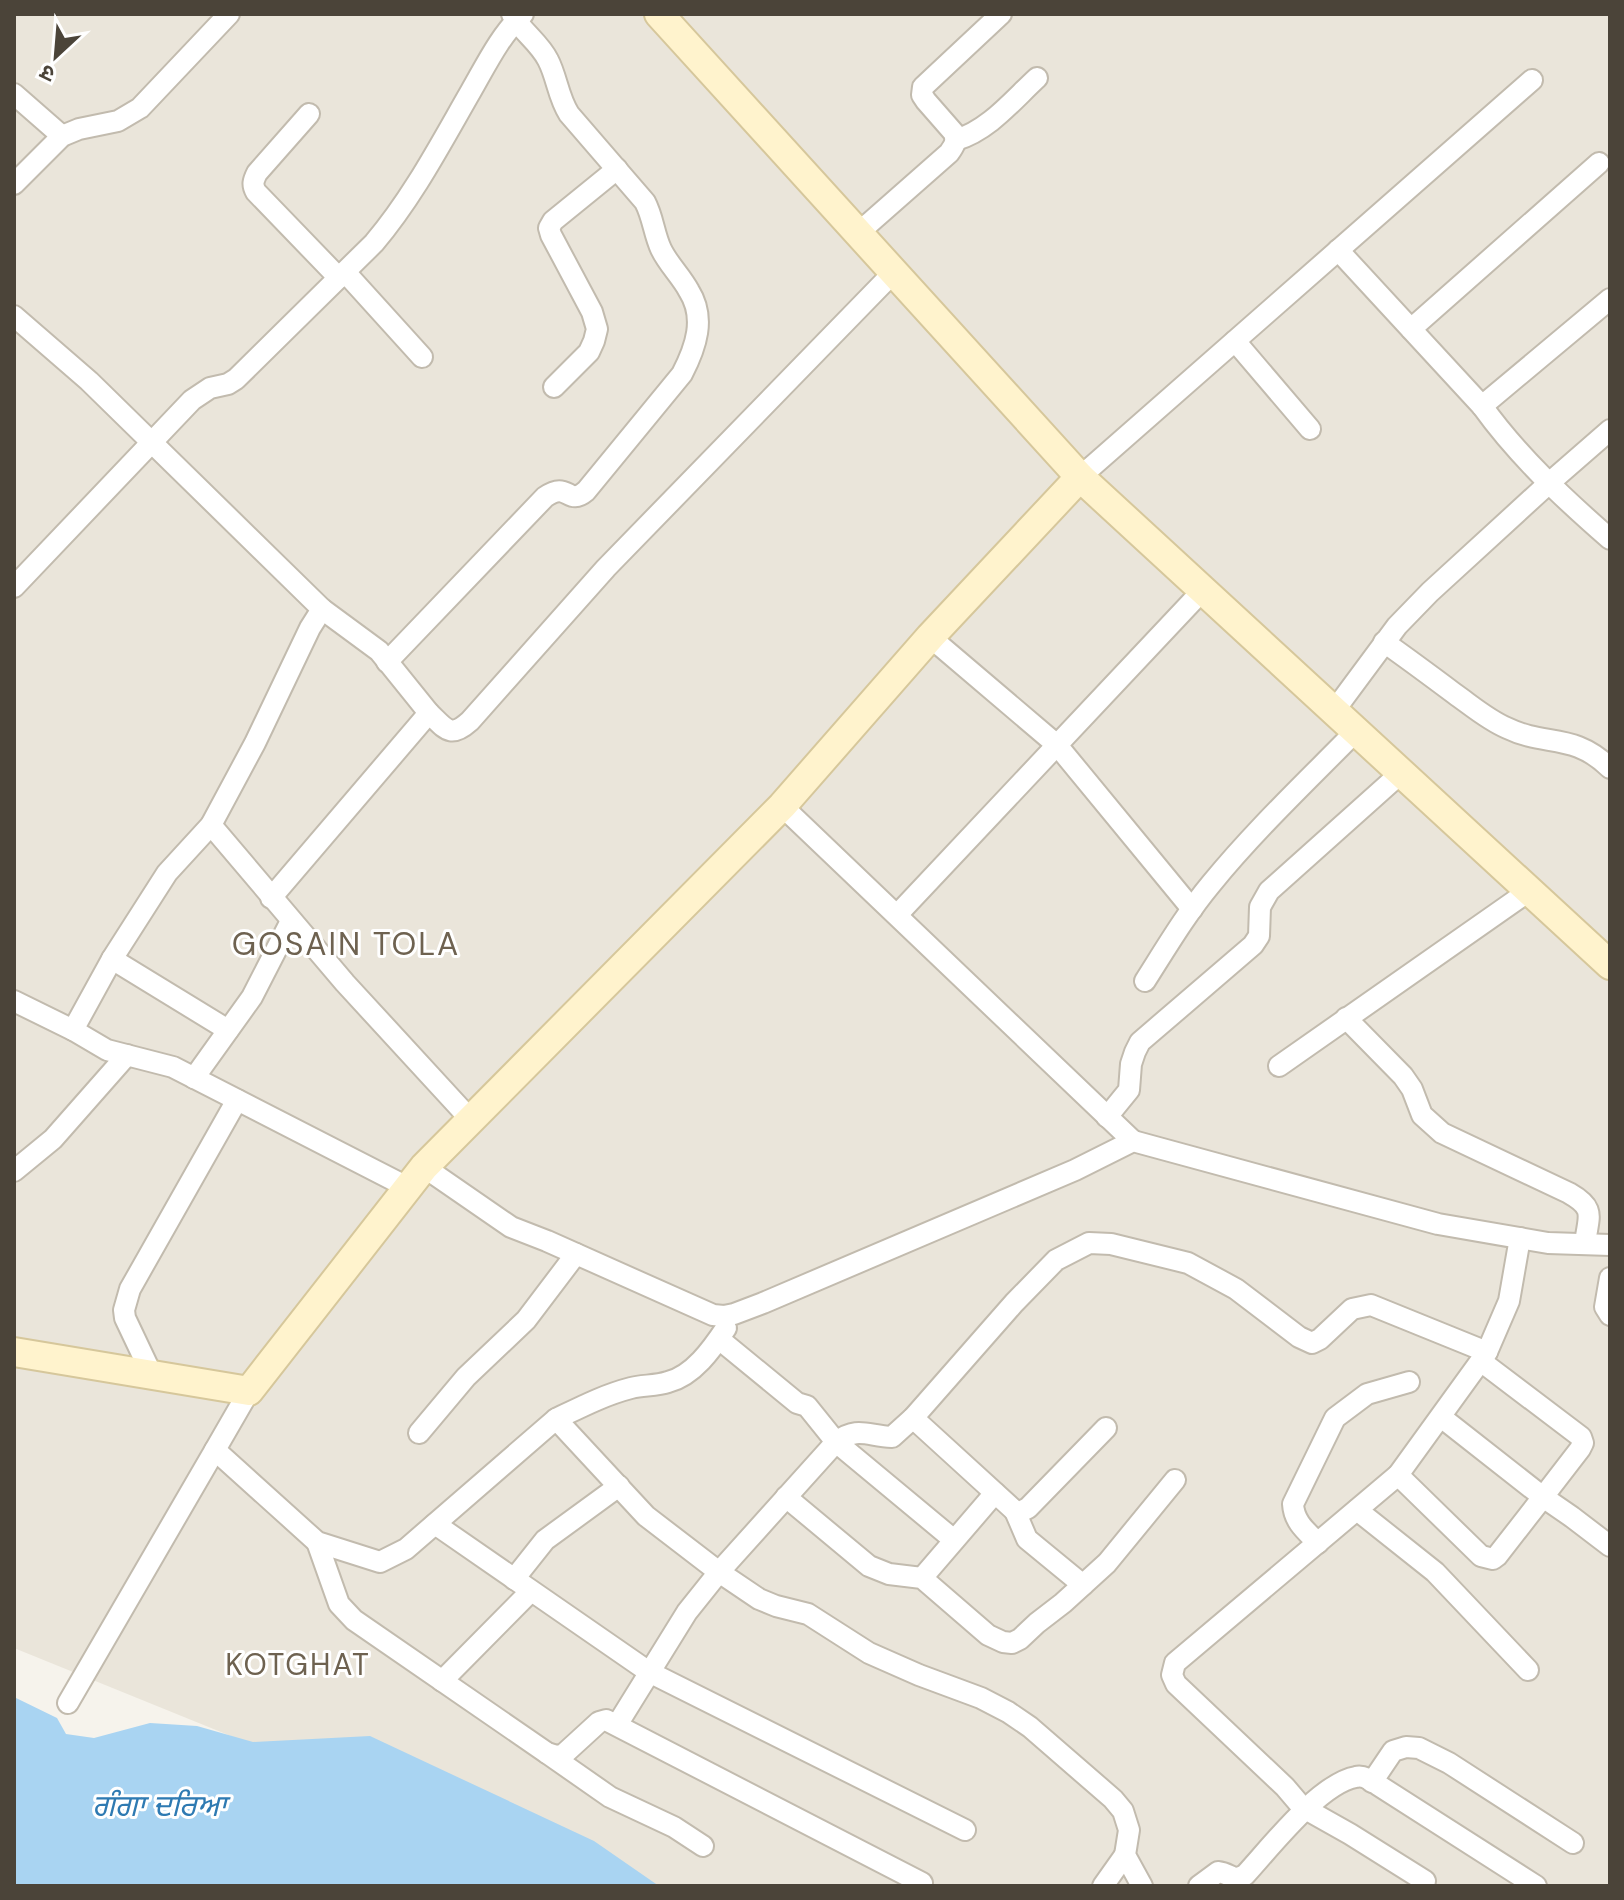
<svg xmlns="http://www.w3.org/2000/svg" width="1624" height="1900" viewBox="0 0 1624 1900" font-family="'DM Sans','Noto Sans Devanagari','Noto Sans Gurmukhi',sans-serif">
<rect width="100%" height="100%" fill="#f6f3ec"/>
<!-- residential -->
<path fill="#eae5da" d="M14,14H1610V1886H600L14,1648Z"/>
<!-- water -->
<path fill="#a9d4f2" d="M14,1697L57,1718L66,1734L94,1738L150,1723L197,1726L253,1742L370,1736L594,1841L659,1886H14Z"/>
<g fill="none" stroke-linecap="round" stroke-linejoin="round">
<defs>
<g id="street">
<path d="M14,94L62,136"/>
<path d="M309,114L257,173C253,181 252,185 256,192L339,278"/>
<path d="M956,140C989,130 1012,101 1037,78"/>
<path d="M14,184L62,136L79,129L118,121L140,108L229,14"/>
<path d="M857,234L949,153C954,146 957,142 954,133L926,101L922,95L923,87L1001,14"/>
<path d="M1338,250L1482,406C1518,456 1563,498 1610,539"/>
<path d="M345,272L422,357"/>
<path d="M14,316L89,381L322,609L310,628L255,743L211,825L167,873L112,959L73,1030"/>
<path d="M1411,329L1599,163"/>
<path d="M1235,341L1310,429"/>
<path d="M554,387L589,352L594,341L597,329L592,312L551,235L549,228L553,221L617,169"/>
<path d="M1482,406L1610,299"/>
<path d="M1080,477L1532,80"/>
<path d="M14,587L192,400L210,388L228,384L236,379L374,243C413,197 441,143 471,91C486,65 501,34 523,14"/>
<path d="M930,637L1057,745L1192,909"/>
<path d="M1384,642C1408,659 1431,676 1455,694C1472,706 1488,720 1507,728C1546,747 1573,732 1610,768"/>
<path d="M387,662L545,497C569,480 567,507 586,491L682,374C696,347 706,318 689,291C681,276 668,264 661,249C654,234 653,217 645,202L569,114C558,97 557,77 548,60C539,42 521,31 512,14"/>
<path d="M1334,711L1397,626L1430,592L1548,484L1610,430"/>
<path d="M429,713C446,729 450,739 470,721L606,568L893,273"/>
<path d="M782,806L1133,1141"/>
<path d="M211,825L345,983L471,1120"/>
<path d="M271,898L429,713L379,651L322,609"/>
<path d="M897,915L1202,591"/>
<path d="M112,959L228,1030"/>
<path d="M1145,981C1166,948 1186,914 1211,884C1255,830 1307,781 1356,731"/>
<path d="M14,1001L73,1030L107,1050L173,1067L409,1188"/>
<path d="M1346,1018L1403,1076L1412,1089L1422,1115L1442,1133L1569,1193C1597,1209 1588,1216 1585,1244"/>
<path d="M1279,1066L1529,891"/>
<path d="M194,1078L252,997L291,921"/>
<path d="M1107,1117L1129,1090L1131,1064L1135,1052L1140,1042L1253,945L1259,936L1260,907L1269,891L1401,773"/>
<path d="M424,1167L511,1227L547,1241L713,1315L724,1316L734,1314L763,1303L1075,1170L1133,1141L1438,1224L1548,1243L1610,1245"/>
<path d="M14,1171L53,1139L127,1055"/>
<path d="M1610,1278L1605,1307L1610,1315"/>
<path d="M719,1339L797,1403L807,1406L836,1442L954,1540"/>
<path d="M152,1375L125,1318L124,1310L130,1289L237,1100"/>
<path d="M249,1391L215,1450L317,1542L380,1562L406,1549L556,1419L646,1516L719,1572L759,1599L776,1606L808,1614L869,1653L919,1675L981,1698L1008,1712L1030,1727L1113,1799L1123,1811L1129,1830L1125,1855L1142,1886"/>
<path d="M1441,1417L1543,1497L1580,1449L1583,1443L1581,1437L1482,1362"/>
<path d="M913,1418L1015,1511L1020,1512L1028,1508L1106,1428"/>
<path d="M556,1419C581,1407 604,1395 631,1388C643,1385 656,1386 668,1382C693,1376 712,1349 726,1328"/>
<path d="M419,1433L466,1377L526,1320L576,1254"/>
<path d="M1398,1475L1481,1556L1493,1559L1497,1556L1543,1497L1572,1517L1610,1546"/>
<path d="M786,1497L869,1566L889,1574L922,1578L988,1635L1003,1642L1012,1643L1020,1639L1037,1623L1063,1603L1107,1563L1175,1480"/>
<path d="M1357,1510L1435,1572L1528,1670"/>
<path d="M1015,1511L1027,1539L1083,1585"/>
<path d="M435,1524L649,1672L965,1830"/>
<path d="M317,1542L339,1604L354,1620L547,1753L557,1756L564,1754L599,1722L606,1720L922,1883"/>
<path d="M1318,1543C1306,1531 1294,1522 1293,1504L1335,1418L1367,1394L1409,1382"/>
<path d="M922,1578L995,1493"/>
<path d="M514,1579L545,1540L619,1486"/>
<path d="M442,1681L531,1591"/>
<path d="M68,1703L215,1450"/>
<path d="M617,1725L687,1612L719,1572L836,1442C858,1426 867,1436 892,1437L913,1418L1014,1303L1056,1260L1089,1243L1111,1244L1188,1263L1236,1289L1299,1337L1312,1343L1320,1339L1352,1309L1371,1305L1487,1352"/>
<path d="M547,1753L610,1797L674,1827L703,1846"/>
<path d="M1372,1782L1393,1751L1406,1747L1419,1748L1449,1763L1573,1843"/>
<path d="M1425,1881L1350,1834L1302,1807L1285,1787L1176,1684L1172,1675L1175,1663L1398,1475L1487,1352L1509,1301L1520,1238"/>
<path d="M1103,1886L1125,1855"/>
<path d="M1199,1886L1218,1872C1231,1873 1231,1882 1245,1875C1270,1848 1320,1783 1356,1777C1364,1775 1372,1781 1378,1785L1536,1886"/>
</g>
<g id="secondary">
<path d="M659,14L1080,477L1610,965"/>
<path d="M14,1352L249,1391L424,1167L782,806L930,637L1080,477"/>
</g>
</defs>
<!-- street casing -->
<use href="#street" stroke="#c2bbae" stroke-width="24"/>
<!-- secondary casing -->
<use href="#secondary" stroke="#d6c79b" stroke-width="32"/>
<!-- street -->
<use href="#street" stroke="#fff" stroke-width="20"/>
<!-- secondary -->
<use href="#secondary" stroke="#fff3cd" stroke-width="28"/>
</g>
<g text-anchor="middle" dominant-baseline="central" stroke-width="6" stroke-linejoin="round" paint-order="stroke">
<!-- neighbourhood labels -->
<g font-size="30" letter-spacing="2" fill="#6e6250" stroke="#fff">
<text x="298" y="1664">KOTGHAT</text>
</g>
<!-- water labels -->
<g font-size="30" font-style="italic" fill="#2e7ab2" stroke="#fff">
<text x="159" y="1805">ਗੰਗਾ ਦਰਿਆ</text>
</g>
<!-- quarter labels -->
<g font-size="32" letter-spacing="2" fill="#6e6250" stroke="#fff">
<text x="346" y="944">GOSAIN TOLA</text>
</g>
</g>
<!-- border -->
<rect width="1624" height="1900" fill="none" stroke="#4b4439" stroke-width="32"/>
<!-- north arrow -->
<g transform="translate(56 56) rotate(206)" stroke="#ffffff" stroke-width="6" paint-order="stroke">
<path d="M0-6L14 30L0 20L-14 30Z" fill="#4b4439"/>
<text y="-12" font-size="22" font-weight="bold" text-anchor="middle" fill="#4b4439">उ</text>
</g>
</svg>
